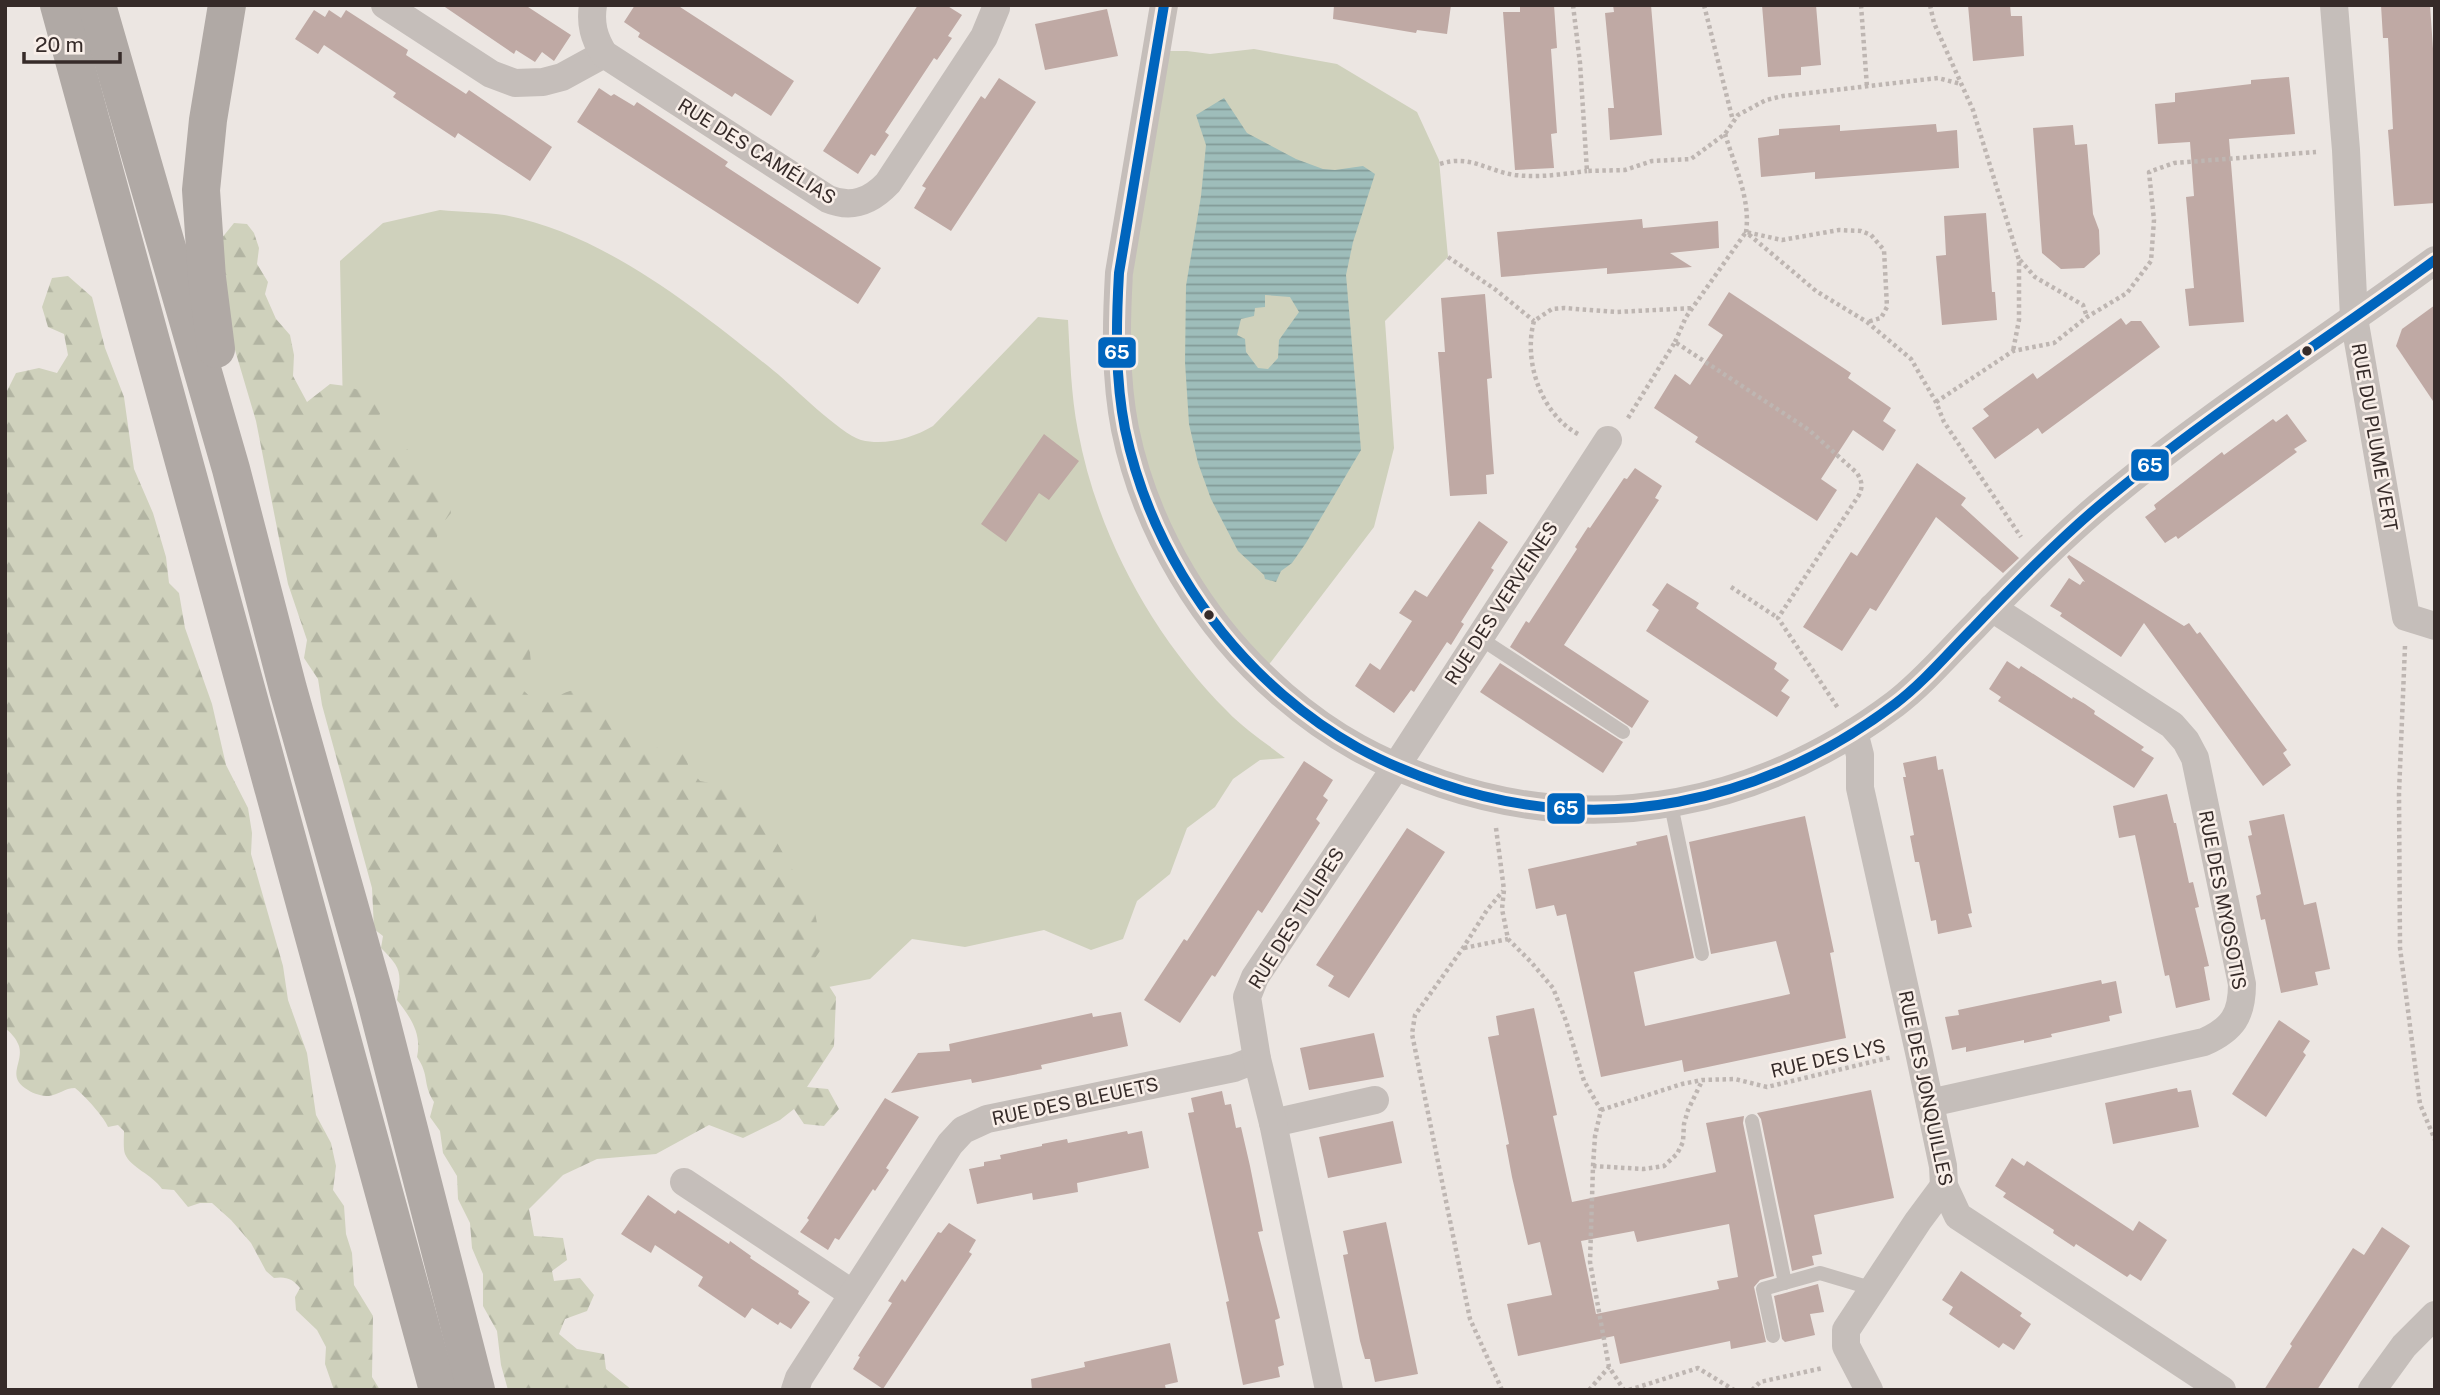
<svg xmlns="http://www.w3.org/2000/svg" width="2440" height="1395" viewBox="0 0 2440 1395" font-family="'Public Sans',sans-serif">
<defs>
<pattern id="forest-firs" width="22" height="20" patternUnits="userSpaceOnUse" patternTransform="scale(1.75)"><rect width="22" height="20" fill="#cfd1bc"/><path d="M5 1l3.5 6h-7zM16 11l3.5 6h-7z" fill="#b2b4a2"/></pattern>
<pattern id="water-rules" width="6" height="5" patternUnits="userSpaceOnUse" patternTransform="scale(1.75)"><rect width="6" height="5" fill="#9ebdba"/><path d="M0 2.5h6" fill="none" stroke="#829a97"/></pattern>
</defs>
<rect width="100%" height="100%" fill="#ece6e2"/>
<!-- green -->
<g fill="#cfd1bc">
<path d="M1254,49L1337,64L1417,112L1439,160L1448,257L1385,321L1394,448L1374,527L1261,675L1182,574L1120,396L1156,51H1187L1210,54Z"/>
<path d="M440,210C461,212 483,212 504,215C603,233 697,309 774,371C794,387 839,433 861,440C885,446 913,438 933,426L1038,317L1068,320C1070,357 1071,395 1078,431C1097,534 1153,637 1227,711C1244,729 1266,743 1285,758L1260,760L1233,779L1215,807L1187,828L1170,874L1137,901L1123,939L1091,950L1044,930L965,947L912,939L870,979L818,989L411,632L343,412L340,261L383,223Z"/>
</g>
<!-- forest -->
<g fill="url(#forest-firs)">
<path d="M234,223L247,224L254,233L259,248L257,264L268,282L265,294L276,319L290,335L294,355L293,376L307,402L330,384C352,386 370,391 381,411L372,435L383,446H402L416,455V474L435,478L447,488L451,513L439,528L433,554C446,577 458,581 478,595C495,607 512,619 528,633L531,663L518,671L520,688C526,692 532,700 538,701C555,705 557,694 570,691C592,686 603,707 611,723L634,728L665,754L676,747L685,754L689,768L700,781L725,786L762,816L814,908L822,948L813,961L810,976L829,986L836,997L834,1046L807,1087L828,1089L839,1109L824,1126L804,1124L794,1109L780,1120L743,1138L709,1125L656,1154L597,1159L563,1175L529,1209L534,1236L563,1238L567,1260L552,1271L554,1281L580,1278L594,1295L587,1311L565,1319L559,1334L577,1349L604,1354L606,1369L632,1390H508L501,1365L497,1331L483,1306V1274L472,1248L470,1223L458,1199L457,1176L443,1153L440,1131L430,1117L434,1102C422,1083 430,1076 417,1057C422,1034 411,1018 397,1000C402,972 401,968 381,948L383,936L374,929L372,888L322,705L318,679L304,658L307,640L288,584L256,421L230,333L221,239Z"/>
<path d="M68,276L92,297L105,348L124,397L134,469L153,513L166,557L169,583L179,593L185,628L212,704L226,765L248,808L252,833L251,854L283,966L288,1000L307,1053L316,1115L331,1143L336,1166L333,1190L344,1206L346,1234L352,1253L354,1285L373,1316L372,1377L380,1390H334L325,1364L326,1347L317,1330L296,1310L295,1297L300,1288C293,1279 286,1276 274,1278L266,1271L251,1243L231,1220L212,1203H200L188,1207L174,1190L162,1189C152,1174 131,1168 125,1154C123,1148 124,1138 124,1131L118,1125L108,1127C105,1118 84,1095 75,1088C65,1088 58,1095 49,1096C42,1096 34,1094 28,1090C5,1077 24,1063 19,1046C16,1038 11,1033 5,1028V395L16,373L39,368L57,373L68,355L64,334L48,327L42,307L52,278Z"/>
</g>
<!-- water -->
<path fill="url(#water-rules)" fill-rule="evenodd" d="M1224,98L1247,133L1296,159L1323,169L1335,170L1363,166L1375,174L1353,242L1346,275L1361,450L1306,543L1292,563L1281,571L1276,582L1265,579L1264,575L1238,551L1211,499L1198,463L1189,424L1185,362L1186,286L1201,196L1206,145L1196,115ZM1265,295L1290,297L1299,312L1279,340L1278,358L1268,369L1258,368L1246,352L1245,339L1237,335L1241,319L1254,316L1255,308L1265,307Z"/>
<!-- building -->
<g fill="#bfa9a4" fill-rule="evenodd">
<path d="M442,5H525L571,35L554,61L542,52L535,62L516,50L514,54Z"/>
<path d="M635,5H677L794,81L771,116L735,93L732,97L638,37L640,33L624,22Z"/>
<path d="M918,5H946L962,15L948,36L952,38L937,60L934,58L885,132L889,135L875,156L871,154L858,174L823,151Z"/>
<path d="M1334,5H1451L1447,34L1417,30L1416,33L1333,19Z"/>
<path d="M1520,5H1554L1557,48L1551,49L1557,133L1551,134L1554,168L1515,170L1503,12H1520Z"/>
<path d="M1613,5H1651L1662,135L1610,140L1608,108H1614L1605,13L1614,12Z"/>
<path d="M1762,5H1816L1821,65L1801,67V75L1768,77Z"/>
<path d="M1968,5H2010L2011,16H2022L2024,56L1973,61Z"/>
<path d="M2381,5H2430L2435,78V203L2394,206L2388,130L2393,129L2388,38H2383Z"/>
<path d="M1107,9L1118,56L1045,70L1035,24Z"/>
<path d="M314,10L325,17L329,10L341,18L346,10L408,50L406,55L466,94L469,90L552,147L530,181L458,133L455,138L393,97L396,93L324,45L318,54L295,39Z"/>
<path d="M2289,77L2295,134L2229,139L2244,322L2189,326L2185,289L2194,288L2186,197L2194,196L2190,142L2158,144L2155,104L2175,102V93L2251,84V80Z"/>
<path d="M999,78L1036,102L951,231L914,208L926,188L922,186L981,96L985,99Z"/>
<path d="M599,88L611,96L614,94L634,106L637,102L728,162L725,166L881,268L858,304L577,122Z"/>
<path d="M1936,124L1937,132L1957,130L1959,168L1815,179V172L1761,177L1758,138L1779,135V129L1840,125V131Z"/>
<path d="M2073,125L2075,145L2087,144L2093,214L2099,230L2100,254L2084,268L2061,269L2042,253L2033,128Z"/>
<path d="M1986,213L1992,292H1995L1997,320L1942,325L1936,256L1946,255L1944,216Z"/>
<path d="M1642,219L1643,228L1718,221L1719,248L1670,253L1692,267L1607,274V268L1501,277L1497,232Z"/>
<path d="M1729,292L1851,373L1848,378L1891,408L1883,421L1896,430L1883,451L1853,430L1821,479L1837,490L1817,521L1695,442L1698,437L1654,408L1675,374L1690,385L1723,335L1708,325Z"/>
<path d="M1485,294L1492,378L1487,379L1494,474L1486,475L1487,494L1450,496L1438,352H1445L1441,298Z"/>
<path d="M2435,305V404L2396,346L2402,329Z"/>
<path d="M2121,318L2126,325L2131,321H2141L2160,347L2042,434L2038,428L1995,459L1972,428L1989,416L1983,409L2033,373L2037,379Z"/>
<path d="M2287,414L2307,441L2294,449L2297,452L2178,539L2176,536L2165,543L2145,517L2156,509L2154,505L2222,452L2224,455L2273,419L2276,422Z"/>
<path d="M1044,434L1079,461L1049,500L1039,493L1006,542L981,524Z"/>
<path d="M1917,463L1966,498L1961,505L2019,558L2003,573L1936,517L1876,611L1870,608L1842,651L1803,627L1851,552L1857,556Z"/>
<path d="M1635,468L1662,486L1655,498L1659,500L1564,645L1649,701L1632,728L1510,647L1526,621L1529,623L1577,549L1575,547L1588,527L1590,528L1624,478L1627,479Z"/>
<path d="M1479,521L1508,542L1491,568L1494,570L1461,622L1464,624L1451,645L1447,642L1414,692L1411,690L1394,713L1355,686L1370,663L1380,670L1412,621L1399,613L1415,590L1427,597Z"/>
<path d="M2069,555L2184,626L2189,623L2197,634L2200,632L2287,750L2283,753L2291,765L2263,786L2144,623L2121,657L2060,616L2062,613L2050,606L2069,578L2080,585L2083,581L2085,582L2067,557Z"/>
<path d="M1667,583L1699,603L1696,608L1777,663L1774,669L1789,680L1781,691L1790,697L1777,717L1646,631L1659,610L1652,605Z"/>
<path d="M2007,661L2019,669L2021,666L2072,699L2073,697L2085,704L2095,711L2094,714L2144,747L2141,750L2154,758L2134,788L1998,701L2001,697L1989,689Z"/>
<path d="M1500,663L1623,742L1603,773L1480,692Z"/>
<path d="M1936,756L1938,770L1943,769L1972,913L1968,914L1972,927L1938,934L1936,920L1931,921L1919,862H1915L1910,836L1914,835L1903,777H1906L1903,763Z"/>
<path d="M1304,761L1333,780L1323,796L1328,800L1316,819L1320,823L1262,913L1258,910L1215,977L1212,975L1180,1023L1144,1000L1184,939L1187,941Z"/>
<path d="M2167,794L2174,823H2176L2189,883L2193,882L2199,907L2195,908L2209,966L2204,967L2210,1000L2176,1008L2169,975L2165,976L2135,835L2119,838L2113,806Z"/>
<path d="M2284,814L2304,905L2316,902L2330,969L2315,972L2318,985L2281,993L2265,919L2261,920L2256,896L2261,894L2248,836L2252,835L2249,821Z"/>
<path d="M1805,816L1834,952L1830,953L1846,1038L1684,1072L1682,1060L1601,1077L1566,914L1557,916L1554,905L1536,909L1528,869L1637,845L1636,842L1667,835L1694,958L1634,972L1645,1026L1790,994L1776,941L1711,954L1689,842Z"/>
<path d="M1407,828L1445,852L1349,998L1328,986L1334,976L1316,965Z"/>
<path d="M2101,980L2102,984L2116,981L2122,1013L2109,1016L2110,1021L2051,1034L2052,1037L2024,1043V1040L1966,1052V1047L1952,1050L1945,1017L1959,1015L1958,1010Z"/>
<path d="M1534,1008L1557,1115L1553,1116L1572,1202L1716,1172L1706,1123L1744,1116L1743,1123L1774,1276L1760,1280L1754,1287L1766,1342L1731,1349L1730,1341L1620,1364L1614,1336L1518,1356L1507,1304L1552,1295L1540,1242L1528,1245L1512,1177L1506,1145L1509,1144L1488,1037L1499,1035L1496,1016ZM1729,1224L1738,1277L1717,1281L1719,1289L1596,1314L1581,1241L1634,1231L1637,1242Z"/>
<path d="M1121,1012L1128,1046L1041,1065L1042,1069L988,1080L972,1083L971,1079L891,1093L918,1053L950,1051L949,1044L1092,1013L1093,1017Z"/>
<path d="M2279,1020L2310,1041L2303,1052L2306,1055L2266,1117L2232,1094Z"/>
<path d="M1374,1033L1384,1077L1309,1090L1300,1048Z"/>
<path d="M2177,1088L2178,1092L2191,1090L2199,1127L2113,1144L2105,1103Z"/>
<path d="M1871,1090L1894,1198L1814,1215L1822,1254L1812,1256L1814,1265L1792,1271L1761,1119L1757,1113Z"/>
<path d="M1222,1091L1225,1105L1231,1104L1236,1128L1241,1127L1250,1166L1263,1231L1258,1232L1280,1318L1275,1320L1284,1365L1278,1367L1280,1377L1243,1385L1226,1302L1229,1301L1188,1113L1194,1112L1191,1098Z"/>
<path d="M885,1098L919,1117L886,1168L889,1170L875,1191L873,1189L839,1240L835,1238L828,1250L800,1232L809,1220L807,1218Z"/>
<path d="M1393,1121L1402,1163L1328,1178L1319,1137Z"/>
<path d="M1127,1131L1128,1134L1142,1131L1149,1168L1077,1183L1078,1192L1033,1200L1032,1193L977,1204L969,1169L984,1166V1162L1001,1159L1000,1155L1042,1146V1144L1067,1139L1068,1143Z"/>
<path d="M2012,1158L2024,1166L2027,1161L2133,1231L2139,1221L2167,1240L2141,1281L2130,1274L2127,1277L2076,1244L2074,1247L2053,1233L2054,1230L2003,1197L2006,1193L1995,1186Z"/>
<path d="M648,1195L675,1214L678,1210L729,1244L730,1241L751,1256L750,1258L799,1291L798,1294L810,1302L791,1329L780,1322L778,1325L752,1308L745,1318L698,1286L703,1277L655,1245L651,1253L621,1234Z"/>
<path d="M1386,1222L1418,1374L1375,1382L1370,1359H1365L1360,1341L1343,1255L1348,1254L1343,1231Z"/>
<path d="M949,1223L976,1240L969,1252L972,1254L883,1389L853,1369L860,1357L858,1356L892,1303L888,1301L902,1279L905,1282L938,1232L941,1233Z"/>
<path d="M2382,1227L2410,1246L2317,1390H2264L2292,1346L2290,1344L2353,1248L2364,1255Z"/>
<path d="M1961,1271L2022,1313L2020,1316L2031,1324L2014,1350L2003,1343L1999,1348L1949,1314L1953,1307L1942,1300Z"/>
<path d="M1818,1284L1824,1312L1810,1314L1815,1335L1785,1342L1782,1339L1774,1296Z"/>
<path d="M1170,1343L1178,1382L1165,1385L1166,1390H1032L1031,1379L1085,1367L1084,1362Z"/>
</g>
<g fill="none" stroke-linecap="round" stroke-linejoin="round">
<!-- path -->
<g stroke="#beb6b2" stroke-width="4.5" stroke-dasharray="3.5 3.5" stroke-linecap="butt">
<path d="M1573,5L1580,63L1587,171L1625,170L1652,161L1691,159L1725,134L1738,115L1766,100L1783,96L1938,78L1961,84"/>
<path d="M1704,5L1733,121"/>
<path d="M1861,5L1867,87"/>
<path d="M1930,5L1934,23L1973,110L2019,260V320L2013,351"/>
<path d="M1725,134C1734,164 1751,200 1746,232L1816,291L1867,322L1911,359L1936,402L1944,422L2021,537"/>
<path d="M1440,164C1470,154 1487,171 1515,175C1540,178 1563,174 1587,171"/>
<path d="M1448,257L1496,290L1534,321"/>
<path d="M2020,260L2035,277L2083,305L2087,317"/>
<path d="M1675,342L1686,317L1746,232L1782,240L1839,230L1861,231L1871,235L1884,250L1887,307L1881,318L1867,322"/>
<path d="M1936,402L2013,351L2054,343L2087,317L2127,293L2151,261L2154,220L2149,172L2174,163L2316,152"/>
<path d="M1628,418L1675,342L1809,430L1857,473C1862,481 1863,487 1859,495L1778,618L1838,708"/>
<path d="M1578,434C1541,414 1523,361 1534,321L1552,309L1564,308L1616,312L1694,308"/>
<path d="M1731,587L1778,618"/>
<path d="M2405,646L2399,793L2400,948L2420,1104L2435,1140"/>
<path d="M1496,828L1504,890L1502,909L1508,939L1531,962L1553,988L1566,1021L1584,1081L1601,1110L1595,1136L1593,1166L1590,1262L1609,1367L1624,1390"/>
<path d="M1464,948L1508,939"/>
<path d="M1601,1110L1682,1084L1702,1080L1735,1079L1767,1087L1892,1057"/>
<path d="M1593,1166L1643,1169L1664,1166L1677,1154L1683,1142L1684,1124L1688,1110L1702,1081"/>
<path d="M1502,1390L1470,1319L1412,1034L1415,1015L1463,948L1487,910L1503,891"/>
<path d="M1589,1390L1609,1367"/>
<path d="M1629,1390L1698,1368L1734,1390"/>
<path d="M1752,1390L1760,1382L1823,1368"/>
</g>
<!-- service -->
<g stroke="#c5beba" stroke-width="14">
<path d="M1478,637L1623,732"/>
<path d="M1671,805L1702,954"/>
<path d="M1752,1121L1785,1283"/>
<path d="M1773,1336L1763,1289L1820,1273L1874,1289"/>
</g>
<!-- minor -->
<g stroke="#c5beba" stroke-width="28">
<path d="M385,5L491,74L515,83L543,82L562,77L604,54"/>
<path d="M593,5C590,24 594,38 604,54L828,199C852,209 871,201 888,183L984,37L996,8"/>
<path d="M1164,5L1119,273C1116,325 1115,378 1125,429C1146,531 1204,627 1283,695C1333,738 1380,763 1442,784C1601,838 1762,804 1895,704C1924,682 1948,653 1974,627C2014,585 2055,543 2100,505C2206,416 2323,342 2435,260"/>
<path d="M2334,5L2346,150L2354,318L2406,617L2435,626"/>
<path d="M1854,732L1860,755V788L1919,1052L1943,1166L1944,1186L1958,1216L2222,1390"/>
<path d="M1930,1103L2204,1042C2233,1029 2242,1015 2242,984L2195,758L2186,741L2172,725L1992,608"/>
<path d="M1273,1123L1375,1100"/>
<path d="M684,1182L853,1294"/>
<path d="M795,1390L799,1378L950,1144L963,1130L987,1119L1234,1068L1257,1059"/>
<path d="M1329,1390L1273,1123L1257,1059L1247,997L1255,977L1395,768L1608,440"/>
<path d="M1869,1390L1846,1346V1330L1918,1221L1944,1186"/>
<path d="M2372,1390L2404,1346L2435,1315"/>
</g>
<!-- trunk -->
<g stroke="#b0a9a5" stroke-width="38">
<path d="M59,5L438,1390"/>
<path d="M97,5L231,469L288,689L374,993L476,1390"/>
<path d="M216,349L207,278L201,190L208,120L227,5"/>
</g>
<defs>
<path id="bus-1" d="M1164,5L1119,273C1116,325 1115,378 1125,429C1146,531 1204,627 1283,695C1333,738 1380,763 1442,784C1601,838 1762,804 1895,704C1924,682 1948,653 1974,627C2014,585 2055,543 2100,505C2206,416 2323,342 2435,260"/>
</defs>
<!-- bus-1 casing -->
<use href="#bus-1" stroke="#f9efe9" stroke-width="16"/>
<!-- bus-1 -->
<use href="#bus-1" stroke="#0065bd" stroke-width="10"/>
</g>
<!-- markers -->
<g fill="#362b29" stroke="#f9efe9" stroke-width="2.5">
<circle cx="2307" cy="351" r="6"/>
<circle cx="1209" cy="615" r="6"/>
</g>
<g text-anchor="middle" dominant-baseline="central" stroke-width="5" stroke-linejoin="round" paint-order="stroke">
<!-- street labels -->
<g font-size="19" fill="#362b29" stroke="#f9efe9">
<text transform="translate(757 151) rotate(32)">RUE DES CAMÉLIAS</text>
<text transform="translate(2375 437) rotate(80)">RUE DU PLUME VERT</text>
<text transform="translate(1501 603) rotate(-57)">RUE DES VERVEINES</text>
<text transform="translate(2223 900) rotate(79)">RUE DES MYOSOTIS</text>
<text transform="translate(1296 918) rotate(-58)">RUE DES TULIPES</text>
<text transform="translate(1828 1058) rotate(-13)">RUE DES LYS</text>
<text transform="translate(1926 1088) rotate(78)">RUE DES JONQUILLES</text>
<text transform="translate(1075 1101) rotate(-12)">RUE DES BLEUETS</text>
</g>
</g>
<g stroke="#f9efe9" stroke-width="2.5">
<rect x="1097" y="336" width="40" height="33" rx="7" fill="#0065bd"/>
<rect x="2130" y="448" width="40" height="34" rx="7" fill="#0065bd"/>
<rect x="1546" y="792" width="40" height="33" rx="7" fill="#0065bd"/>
</g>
<g font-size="19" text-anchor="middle" font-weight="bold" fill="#fff">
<text x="1117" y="359">65</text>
<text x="2150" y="472">65</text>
<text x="1566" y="815">65</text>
</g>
<!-- border -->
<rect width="2440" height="1395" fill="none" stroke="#362b29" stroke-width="14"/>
<!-- scale -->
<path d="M24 52v10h96v-10" fill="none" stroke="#362b29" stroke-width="3.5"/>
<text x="35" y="52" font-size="21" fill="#362b29" stroke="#f9efe9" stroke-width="5" paint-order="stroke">20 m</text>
</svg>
